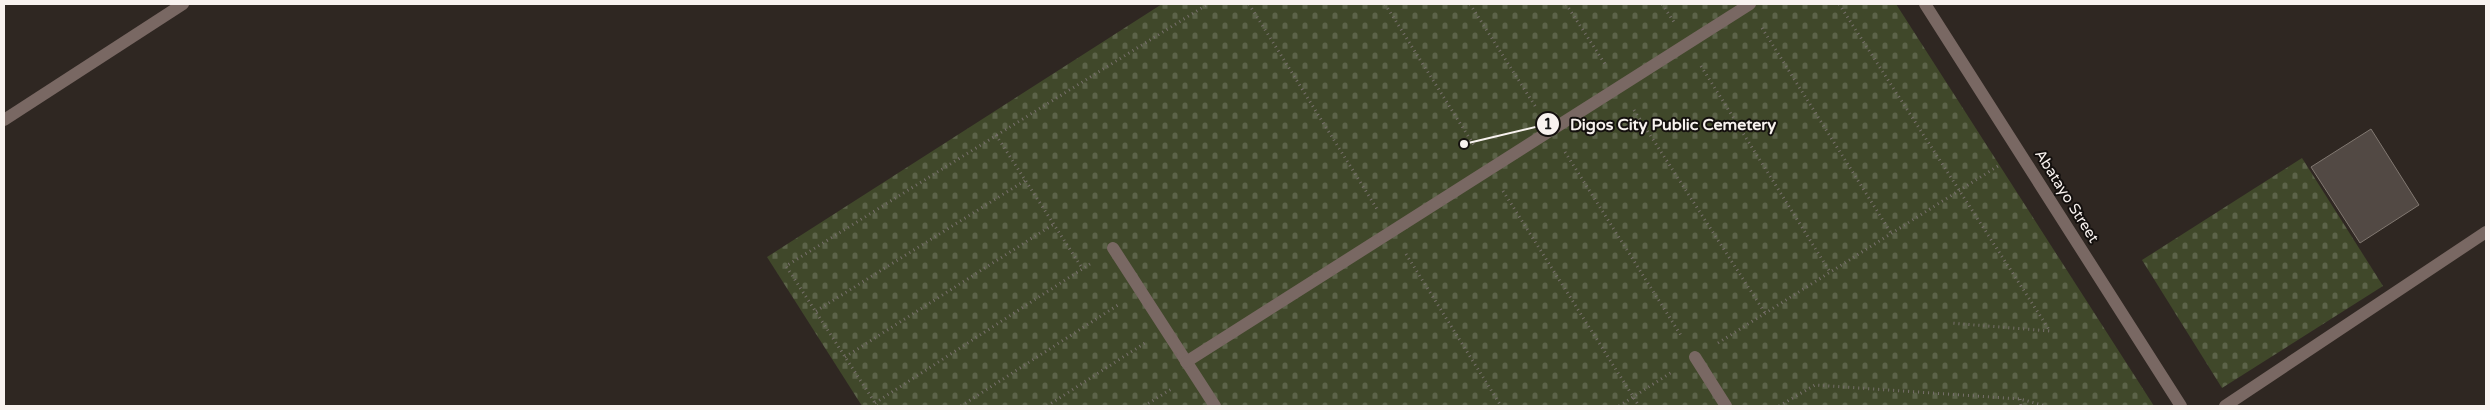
<svg xmlns="http://www.w3.org/2000/svg" width="2490" height="410" viewBox="0 0 2490 410" font-family="'Varela Round',sans-serif">
<defs>
<pattern id="cemetery-stones" width="16" height="16" patternUnits="userSpaceOnUse" patternTransform="scale(1.25)"><rect width="16" height="16" fill="#40482a"/><path d="M2 7V4a2 2 0 0 1 4 0v3zM10 15v-3a2 2 0 0 1 4 0v3z" fill="#5c6349"/></pattern>
</defs>
<rect width="100%" height="100%" fill="#2f2722"/>
<!-- cemetery -->
<g fill="url(#cemetery-stones)">
<path d="M1162,4H1896L2154,406H862L767,257Z"/>
<path d="M2302,158L2383,286L2222,388L2142,260Z"/>
</g>
<!-- building -->
<path fill="#524944" stroke="#817871" d="M2371,129L2419,205L2360,243L2311,167Z"/>
<g fill="none" stroke-linecap="round" stroke-linejoin="round">
<!-- path -->
<g stroke="#77706b" stroke-width="3" stroke-dasharray="1 4" stroke-linecap="butt">
<path d="M1249,4L1377,209"/>
<path d="M1385,4L1475,147"/>
<path d="M1470,4L1537,109"/>
<path d="M1566,4L1605,64"/>
<path d="M1662,4L1674,22"/>
<path d="M1839,4L2050,331L1950,323"/>
<path d="M1762,28L1891,233"/>
<path d="M1701,66L1830,272"/>
<path d="M1634,110L1765,313"/>
<path d="M996,135L1082,268"/>
<path d="M1565,152L1682,337"/>
<path d="M1503,191L1639,406"/>
<path d="M1406,254L1501,406"/>
<path d="M816,311L1026,180"/>
<path d="M1718,343L1998,166"/>
<path d="M845,357L1054,224"/>
<path d="M2020,399L2021,406"/>
<path d="M875,403L1093,262"/>
<path d="M877,406L786,266L1208,4"/>
<path d="M961,406L1118,305"/>
<path d="M1047,406L1145,343"/>
<path d="M1144,406L1173,388"/>
<path d="M1619,406L1672,372"/>
<path d="M1779,406L1815,385L2020,399L2046,406"/>
</g>
<!-- lane -->
<path stroke="#796863" stroke-width="12" d="M1695,357L1726,406"/>
<!-- street -->
<g stroke="#796863" stroke-width="12">
<path d="M1925,4L2181,406"/>
<path d="M4,120L183,4"/>
<path d="M1113,248L1215,406"/>
<path d="M1186,362L1750,4"/>
<path d="M2225,406L2486,232"/>
</g>
</g>
<g text-anchor="middle" dominant-baseline="central" stroke-width="4" stroke-linejoin="round" paint-order="stroke">
<!-- street labels -->
<g font-size="15" fill="#f8f2ef" stroke="#14100e">
<text transform="translate(2067 196) rotate(58)">Abatayo Street</text>
</g>
</g>
<!-- callouts -->
<path fill="none" stroke="#f8f2ef" stroke-width="2" d="M1464 144L1548 124"/>
<g fill="#f8f2ef" stroke="#14100e" stroke-width="2">
<circle cx="1464" cy="144" r="5"/>
<circle cx="1548" cy="124" r="12"/>
</g>
<g font-size="15" text-anchor="middle" font-weight="bold" fill="#111">
<text x="1548" y="129">1</text>
</g>
<g font-size="16" text-anchor="middle" font-weight="bold" fill="#f8f2ef" stroke="#14100e" stroke-width="4" stroke-linejoin="round" paint-order="stroke">
<text x="1673" y="130">Digos City Public Cemetery</text>
</g>
<!-- border -->
<rect width="2490" height="410" fill="none" stroke="#f8f2ef" stroke-width="10"/>
</svg>
